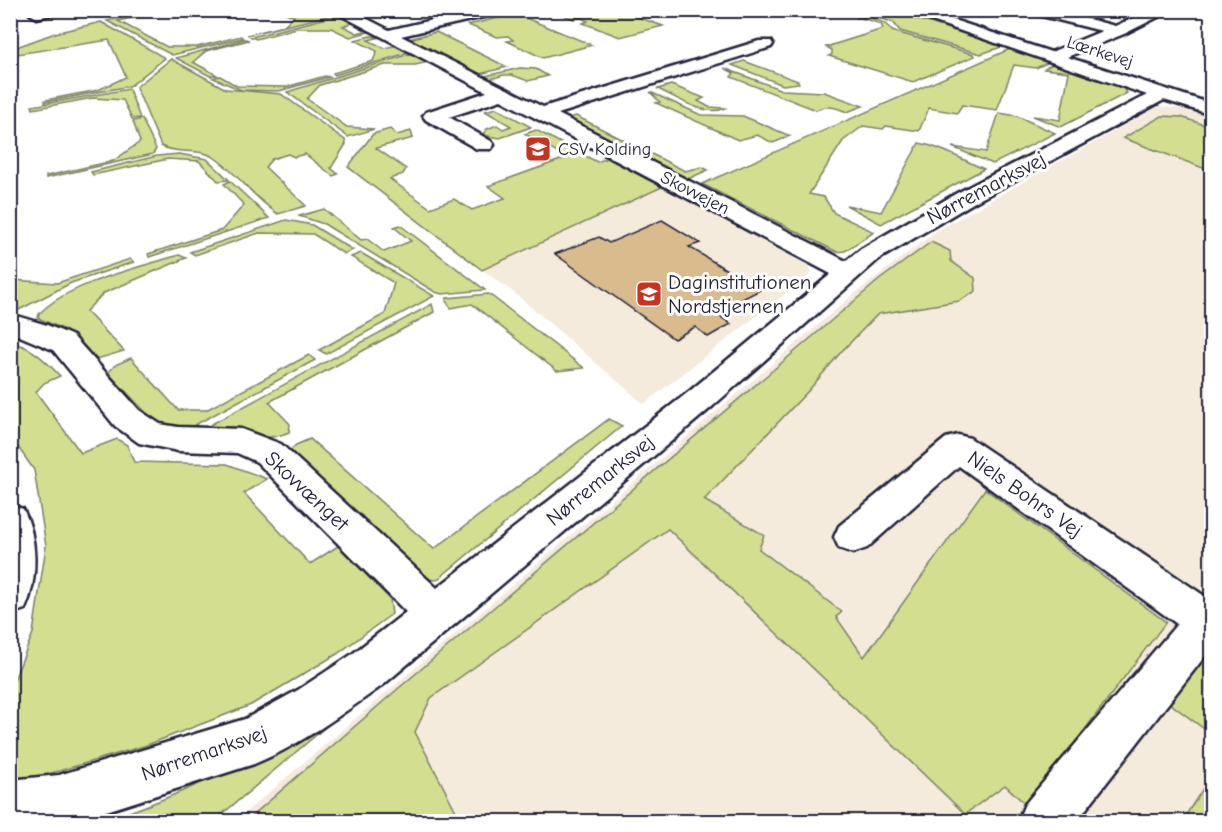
<svg xmlns="http://www.w3.org/2000/svg" width="1222" height="832" viewBox="0 0 1222 832" font-family="'Comic Neue',sans-serif">
<rect width="100%" height="100%" fill="#fff"/>
<filter id="ink" filterUnits="userSpaceOnUse"><feTurbulence type="fractalNoise" baseFrequency=".0167" numOctaves="2"/><feDisplacementMap in="SourceGraphic" scale="12" xChannelSelector="R" yChannelSelector="G"/><feConvolveMatrix kernelMatrix="1 2 1 2 8 2 1 2 1" color-interpolation-filters="sRGB"/></filter>
<g filter="url(#ink)">
<!-- built -->
<g fill="#f4ebdd">
<path d="M1159,106L1190,110L1211,118V821L234,822L854,294L936,231Z"/>
<path d="M662,187L809,266L812,273L644,404L512,291L482,270Z"/>
</g>
<!-- green -->
<g fill="#d3de91" stroke="#7a8066" stroke-width="1.5">
<path d="M154,11H165L118,21L167,47H197L241,36L243,38L172,55L107,21Z"/>
<path d="M280,11C289,10 330,11 336,14L247,35L283,26L294,16Z"/>
<path d="M551,11H620L663,26L620,37L583,23L588,21L581,18L574,19Z"/>
<path d="M879,11H891L1004,46L981,54L900,31L893,22L869,16Z"/>
<path d="M516,14L592,45L543,58L507,41L513,40L508,36L497,37L468,25Z"/>
<path d="M339,15L355,22L343,26L357,33L369,30V32L350,37L331,28H297L256,39L251,37Z"/>
<path d="M858,17L856,18C868,15 886,21 892,31L973,54L975,56L913,82L829,56L832,54V50L826,47L883,29L881,24Z"/>
<path d="M101,22L165,58L130,86L45,102V100L98,90L126,77L109,40L11,55V49L55,33Z"/>
<path d="M436,32L501,64L507,67L480,74L409,39Z"/>
<path d="M370,36L381,37L368,40L384,48L398,45L410,52L335,75L333,73L373,61L377,51L355,40Z"/>
<path d="M245,39L249,40L206,51L193,62L217,75L210,76L176,58Z"/>
<path d="M1010,49L1049,62L1036,68L1014,65L997,110L962,105L957,113L929,108L919,131L886,126L883,129L863,126L843,141L809,194L824,197L834,213L874,232L845,251L837,252L702,184Z"/>
<path d="M413,53L429,62L415,65H385L320,85L307,99L347,127L374,129L348,137L287,92Z"/>
<path d="M171,59L226,89L281,94L345,140L346,144L331,168L338,174L333,176L305,154L294,157L288,154L272,159L265,167L306,206L278,214C255,199 238,174 215,158C199,147 177,155 161,146L136,87Z"/>
<path d="M744,61L798,81L799,83L783,85L732,65Z"/>
<path d="M1052,64L1122,87L1127,93L1061,127L1033,116L1060,120L1069,72L1044,69Z"/>
<path d="M520,68L536,69L548,76L528,81L512,75H504L490,79L485,76Z"/>
<path d="M724,68L782,90L824,92L863,106L847,112C837,108 827,104 816,110L731,77L734,73Z"/>
<path d="M220,76L237,86L286,87L325,76L329,77L279,91L241,90L213,78Z"/>
<path d="M671,85L704,98L698,101L709,107L725,108C706,118 676,97 658,89Z"/>
<path d="M129,89L140,118L132,119L123,100L93,98L33,109L32,106Z"/>
<path d="M650,92L701,115L743,116L790,136L773,143L757,135L738,140L656,103L660,102Z"/>
<path d="M496,108L531,127L500,138L482,135L487,129L497,125L503,129L511,126L485,111Z"/>
<path d="M999,113L1017,116L1055,133L993,164L952,147L986,152Z"/>
<path d="M576,116L685,171L702,167L708,170L688,179L568,118Z"/>
<path d="M1162,116L1181,117L1211,127V171L1123,138Z"/>
<path d="M142,119L156,149L153,154L46,178V176L113,161L140,142L133,121Z"/>
<path d="M390,129L397,135L411,131L413,138L376,148L406,169L403,174L390,179L430,208L454,199L472,210L505,198L488,186L566,158L525,134L536,130L597,162L607,158L662,187L482,270L348,167L373,134Z"/>
<path d="M919,143C941,147 963,160 984,169L881,224L846,205L881,212Z"/>
<path d="M179,154L207,159L229,180L218,181L199,161L168,159L93,175L91,172L157,156Z"/>
<path d="M230,181L269,218L149,257L148,254L222,230L244,205L224,184Z"/>
<path d="M324,209L361,240L367,239L384,252L411,241L394,227L400,225L485,290L442,294L435,292L324,224L299,216Z"/>
<path d="M286,220L312,225L353,250L344,254L313,234L259,233L195,255L190,252Z"/>
<path d="M931,242L950,251L951,261L975,278L976,291L959,301L878,314L841,352L809,390L704,500L764,535L759,549L842,612L836,617L864,657L985,489L1166,622L1027,806L1005,785L965,814L668,529L431,698L415,732L461,821L245,822L393,693L879,280Z"/>
<path d="M361,253L434,296L326,354L319,350L385,314L394,283L351,257Z"/>
<path d="M179,255L186,258L104,293L86,311L124,351L97,359L65,330L38,318L39,314C68,283 138,268 179,255Z"/>
<path d="M130,259L134,262L71,283L11,314L10,277L12,280L57,283Z"/>
<path d="M489,294L584,368L557,371L472,304L451,308L446,301L447,298Z"/>
<path d="M432,304L434,312L269,402L290,424L289,432C263,444 233,434 206,430L208,426Z"/>
<path d="M11,342C32,347 45,360 60,376L44,383L36,392L81,453L117,439L127,445L134,462L227,464L267,479L244,493L310,564L338,546L390,599L392,614L337,654L251,705L147,745L59,771L11,782L10,690L33,633L46,546L34,470L11,437Z"/>
<path d="M309,355L315,360L182,432L160,427L108,373L115,365L131,358L178,410H206Z"/>
<path d="M609,419L622,426L437,580L415,578L285,455L296,445L310,439L434,549Z"/>
<path d="M1201,643L1211,650V734L1164,699Z"/>
<path d="M353,704L214,821L98,822C188,796 271,748 353,704Z"/>
<path d="M1211,776V821H1182Z"/>
</g>
<!-- building -->
<path fill="#d9bb8d" stroke="#22223b" stroke-width="1.5" d="M662,220L700,243L689,247L760,290L715,313L731,324L708,337L695,327L674,339L555,254L599,237L609,243Z"/>
<g fill="none" stroke-linecap="round" stroke-linejoin="round">
<defs>
<g id="minor">
<path d="M34,10H61L59,13L37,18L30,14Z"/>
<path d="M331,10H350L389,30L475,10H503L501,13L401,36L543,107L759,41H771L773,44L771,47L558,114L846,261L861,249L957,193L1147,95L900,10H923L1051,52L1102,31L1030,13L1028,10H1054L1115,26L1152,10H1172L1124,34L1067,57L1212,104V115L1164,100L973,203L879,259L713,406L383,685C342,714 301,745 254,764L72,822H10V780L59,775L245,719L298,690L351,655L406,612L257,462L237,453L178,451L139,443L115,426L53,350L10,332V314L47,325L73,336L139,410L160,424L178,427L241,429L281,444L437,588L691,390L831,274L501,100L449,117L491,141L494,145L491,149H477L426,120L423,116L426,112L487,92Z"/>
<path d="M958,435L970,438L1212,601V647L1076,822H1017L1025,804L1177,624L959,466L867,548L853,553L839,548L834,537L839,526L946,438Z"/>
<path d="M10,505L23,509C38,537 38,581 25,609L10,614Z"/>
</g>
</defs>
<!-- minor casing -->
<use href="#minor" stroke="#22223b" stroke-width="5"/>
<!-- minor -->
<use href="#minor" fill="#fff" fill-rule="evenodd"/>
</g>
</g>
<!-- icons -->
<defs>
<symbol id="school-square" viewBox="-11 -11 22 22"><rect x="-9" y="-9" width="18" height="18" rx="4" fill="#c8321e" stroke="#fff"/><path d="M0-5L7-2L0 1L-7-2ZM-4 1L0 2.5L4 1V4Q0 6-4 4Z" fill="#fff"/></symbol>
</defs>
<g fill-rule="evenodd">
<use href="#school-square" x="523" y="134" width="30" height="30"/>
<use href="#school-square" x="634" y="279" width="30" height="30"/>
</g>
<g text-anchor="middle" dominant-baseline="central" stroke-width="6" stroke-linejoin="round" paint-order="stroke">
<!-- far-street labels -->
<g font-size="18" fill="#22223b" stroke="#fff">
<text transform="translate(1100 52) rotate(18)">Lærkevej</text>
<text transform="translate(695 193) rotate(27)">Skovvejen</text>
</g>
<!-- far-poi labels -->
<g font-size="18" fill="#22223b" stroke="#fff" text-anchor="start">
<text x="558" y="149">CSV Kolding</text>
</g>
<!-- street labels -->
<g font-size="21" fill="#22223b" stroke="#fff">
<text transform="translate(986 188) rotate(-28)">Nørremarksvej</text>
<text transform="translate(600 480) rotate(-39)">Nørremarksvej</text>
<text transform="translate(307 491) rotate(43)">Skovvænget</text>
<text transform="translate(1025 494) rotate(35)">Niels Bohrs Vej</text>
<text transform="translate(204 753) rotate(-19)">Nørremarksvej</text>
</g>
<!-- poi labels -->
<g font-size="21" fill="#22223b" stroke="#fff" text-anchor="start">
<text x="668" y="282">Daginstitutionen<tspan x="668" dy="24">Nordstjernen</tspan></text>
</g>
</g>
<!-- margin -->
<rect width="1222" height="832" fill="none" stroke="#fff" stroke-width="36"/>
<rect x="18" y="18" width="1186" height="796" fill="none" stroke="#22223b" stroke-width="2" filter="url(#ink)"/>
</svg>
